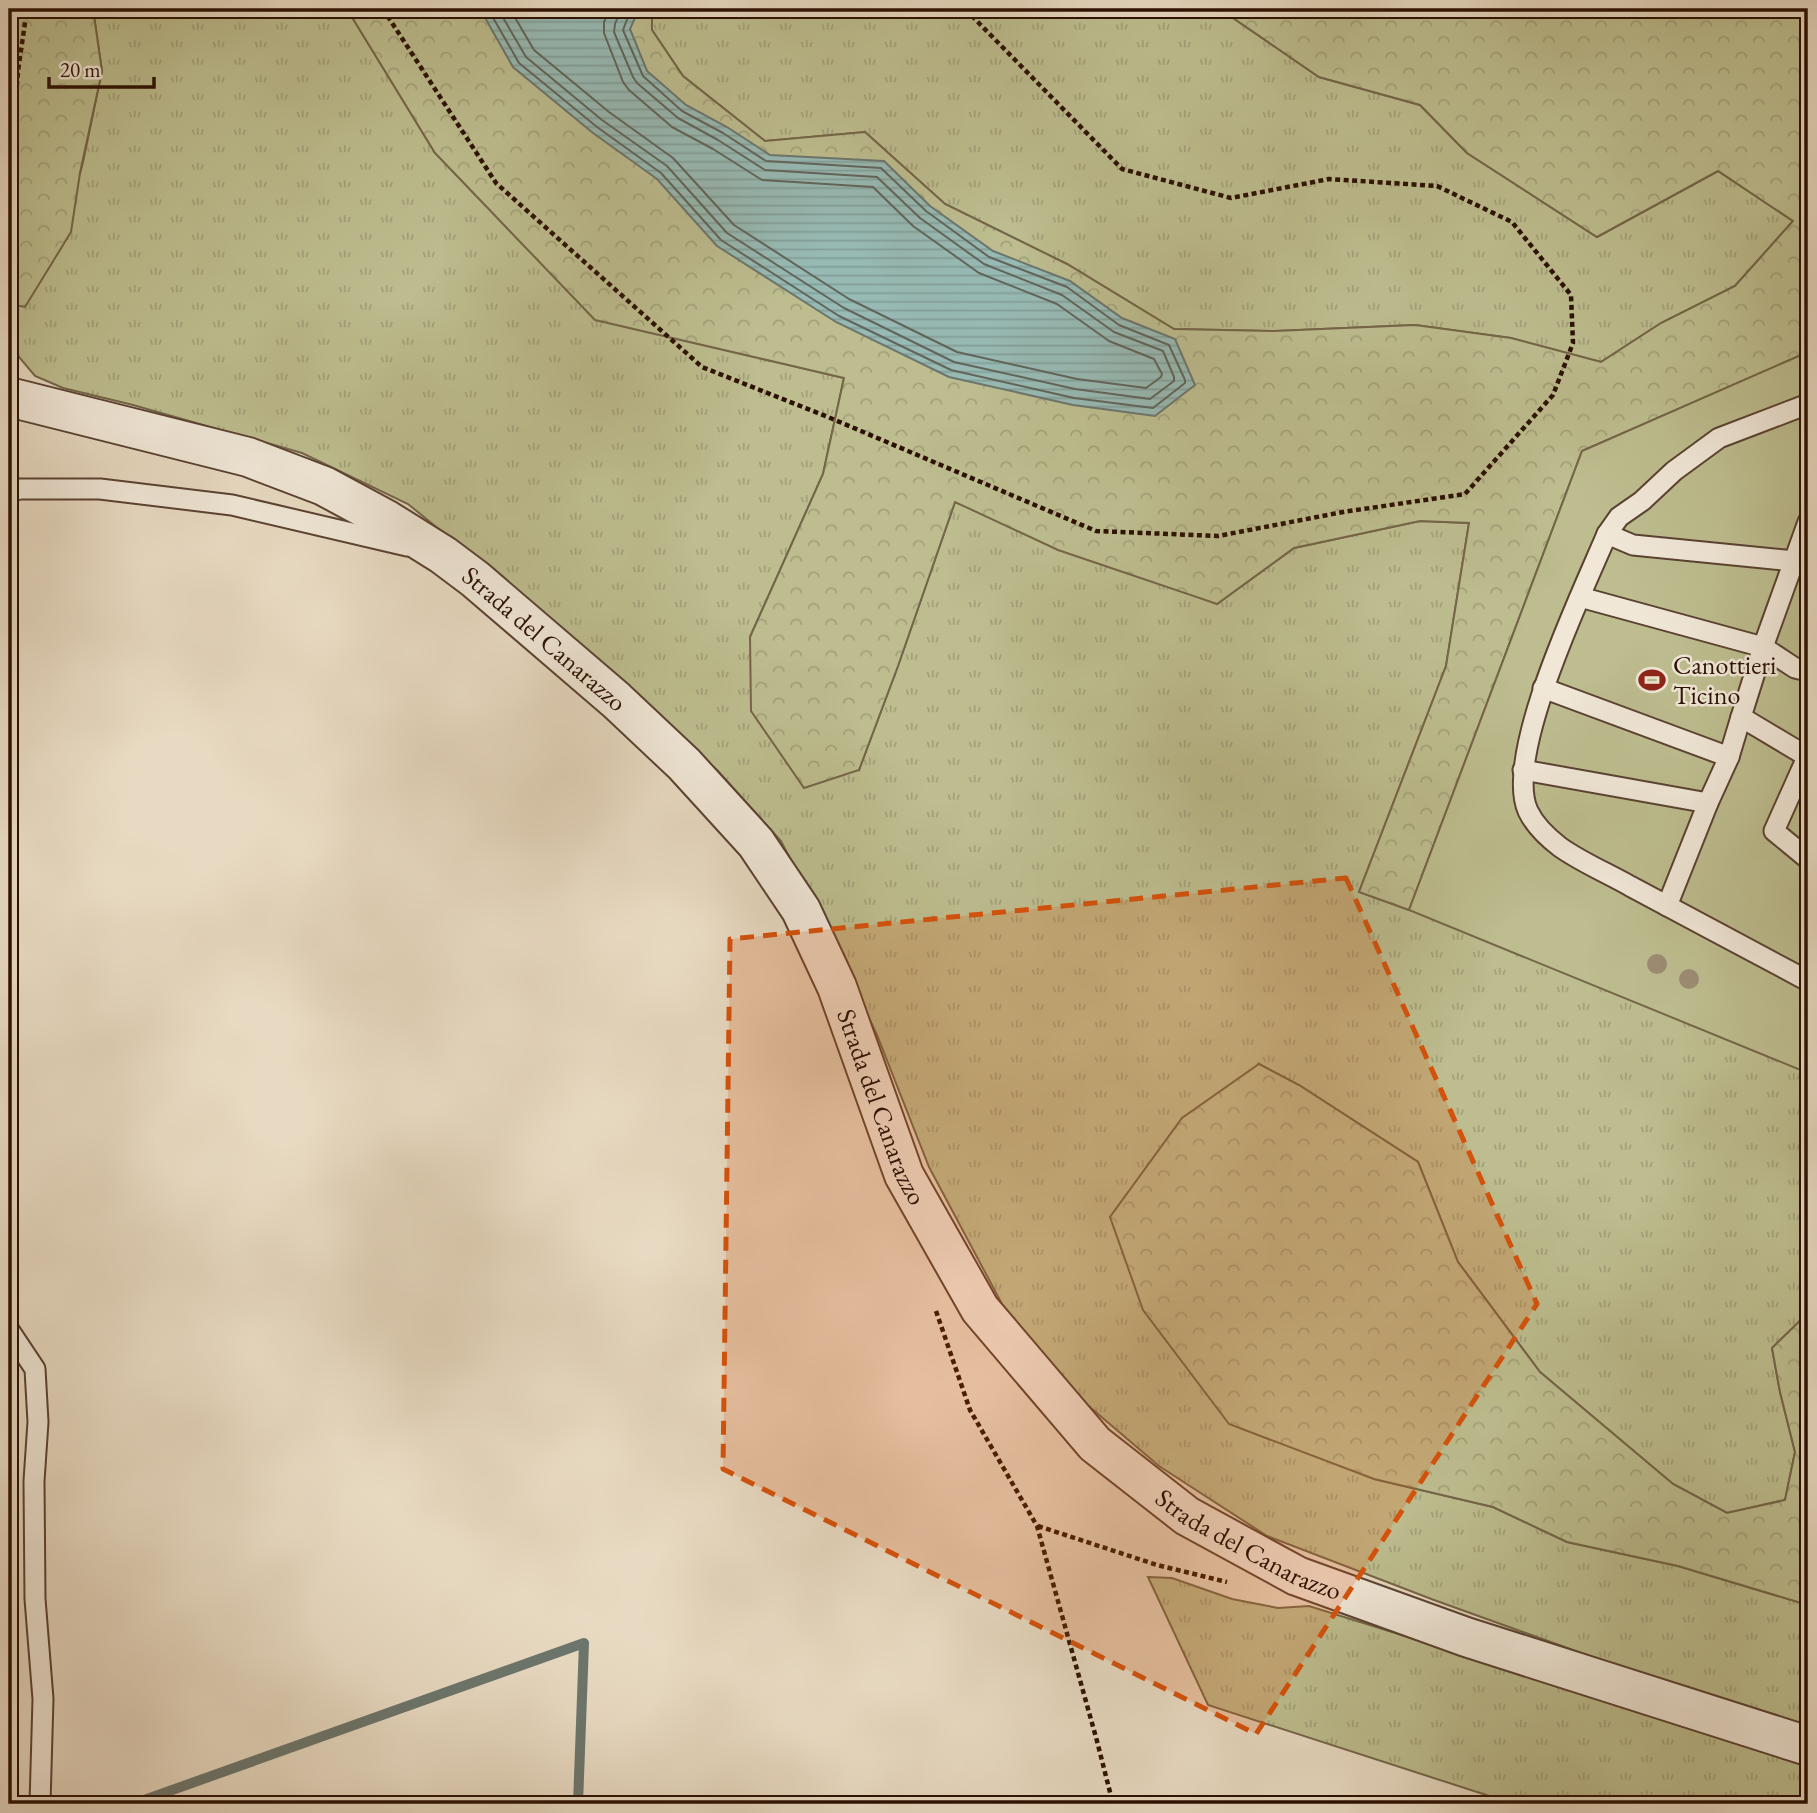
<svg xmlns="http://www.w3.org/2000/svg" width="1817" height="1813" viewBox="0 0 1817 1813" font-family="'EB Garamond',serif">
<defs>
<pattern id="grass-tufts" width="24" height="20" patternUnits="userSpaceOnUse" patternTransform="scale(1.75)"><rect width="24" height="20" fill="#bdbd8f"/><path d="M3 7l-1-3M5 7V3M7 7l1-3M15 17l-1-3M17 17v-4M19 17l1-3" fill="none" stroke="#a3a17a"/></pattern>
<pattern id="forest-crowns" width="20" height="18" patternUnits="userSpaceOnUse" patternTransform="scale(1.75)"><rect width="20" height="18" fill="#bdbd8f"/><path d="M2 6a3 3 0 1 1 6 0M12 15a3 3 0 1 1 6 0" fill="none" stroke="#a3a17a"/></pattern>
<pattern id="water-rules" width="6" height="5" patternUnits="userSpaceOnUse" patternTransform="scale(1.75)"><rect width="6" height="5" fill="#97bab4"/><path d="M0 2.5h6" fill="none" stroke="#829f99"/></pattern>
</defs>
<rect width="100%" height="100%" fill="#e8dac2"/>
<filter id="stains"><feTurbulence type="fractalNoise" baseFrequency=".00286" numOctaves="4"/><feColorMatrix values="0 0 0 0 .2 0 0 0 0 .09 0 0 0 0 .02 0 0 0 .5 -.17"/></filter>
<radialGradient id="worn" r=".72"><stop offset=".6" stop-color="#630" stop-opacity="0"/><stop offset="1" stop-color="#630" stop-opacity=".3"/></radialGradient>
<!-- grass -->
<g fill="url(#grass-tufts)" stroke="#746648" stroke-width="2">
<path d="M93,9H347L435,153L595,319L844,378L823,474L750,637L859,770L898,666L955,502L1217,604L1294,548L1420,521L1469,523L1446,666L1359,892L1409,910L1582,451L1808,352V1313L1772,1348L1780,1392L1795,1452L1785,1500L1727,1513L1673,1484L1540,1372L1458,1262L1418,1162L1299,1085L1259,1064L1374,1479L1493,1507L1567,1542L1678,1566L1808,1605V1733L1770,1721L1434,1600L1267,1536L1159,1466L1071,1391L1002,1304L929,1167L877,1035L829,933L781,841L718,771L610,672L500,579L408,504L302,453L133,405L63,388L35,376L19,357L9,333L10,304L25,306L80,173L83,162L102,71Z"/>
<path d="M652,9H1220L1319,77L1420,105L1467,153L1597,237L1718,171L1793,221L1735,286L1661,323L1601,362L1511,338L1415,325L1275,331L1174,329L1067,264L945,204L865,132L765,141L683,76L652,30Z"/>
<path d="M1148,1577L1172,1578L1232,1599L1278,1608L1309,1606L1808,1762V1804H1514L1208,1705Z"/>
</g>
<!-- forest -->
<g fill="url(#forest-crowns)" stroke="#746648" stroke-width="2">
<path d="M9,9H93L102,71L80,173L71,232L25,307L9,304Z"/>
<path d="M347,9H652V30L683,76L765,141L865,132L945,204L1067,264L1174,329L1275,331L1415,325L1511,338L1601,362L1661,323L1735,286L1793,221L1718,171L1597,237L1467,153L1420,105L1319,77L1220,9H1794L1808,18V352L1582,451L1409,910L1359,892L1446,666L1469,523L1420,521L1294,548L1217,604L1058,550L955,502L898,666L859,770L804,788L751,711L750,637L823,474L844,378L595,320L435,153Z"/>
<path d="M1259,1064L1299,1085L1418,1162L1458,1262L1540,1372L1673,1484L1727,1513L1785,1500L1795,1452L1780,1392L1772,1348L1808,1313V1605L1678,1566L1567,1542L1493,1507L1374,1479L1229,1424L1143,1310L1110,1217L1182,1118Z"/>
</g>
<!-- garden -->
<path fill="#bdbd8f" stroke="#746648" stroke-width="2" d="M1808,352V1073L1409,910L1582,451Z"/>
<!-- water -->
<path fill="url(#water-rules)" stroke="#6c766d" stroke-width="2" d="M480,9H639L630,29L647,71L686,105L727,127L770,155L884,161L930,206L993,251L1070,281L1122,318L1175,339L1195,385L1155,416L1073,405L949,377L836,322L717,246L657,179L593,133L513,67Z"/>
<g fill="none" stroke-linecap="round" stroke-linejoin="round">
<!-- shore -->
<g stroke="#61655b" stroke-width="2">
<path d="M488,9L519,63L597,127L661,173L721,240L839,316L951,370L1074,398L1153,408L1185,383V380L1169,345L1119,325L1067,287L989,257L926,211L881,168L766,161L723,133L682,111L643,76L623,30L631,9"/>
<path d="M498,9L526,57L602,120L667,166L727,233L844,308L954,362L1075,389L1150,399L1174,381V377L1163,351L1114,332L1062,295L984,264L920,218L877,177L765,170L718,140L678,118L637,83L633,77L614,32L615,24L621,9"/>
<path d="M510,9L534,50L609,112L673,158L734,225L849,299L957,352L1077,379L1146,388L1161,377L1162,374L1154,359L1109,341L1057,304L979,273L913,226L873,187L762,180L713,149L672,127L629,90L623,82L604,33V22L610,9"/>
</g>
<!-- stream -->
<path stroke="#6c766d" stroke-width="10" d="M133,1804L584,1643L578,1804"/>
<defs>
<g id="service">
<path d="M1808,404L1719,438L1674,471L1642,501L1619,517L1607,534C1583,591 1503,756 1528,811C1535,826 1547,837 1560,847C1581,862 1607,873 1630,886C1689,918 1749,949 1808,981"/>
<path d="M9,492L20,489H100L232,505L407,546"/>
<path d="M1808,522L1763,647L1795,668L1808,671"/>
<path d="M1607,534L1633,545L1794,561L1808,566"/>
<path d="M1580,597L1763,647L1741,717L1808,757"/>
<path d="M1543,688L1729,757"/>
<path d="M1808,755L1774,831L1808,859"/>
<path d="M1523,770L1708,803"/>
<path d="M1667,906L1708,803L1729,757L1741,717"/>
<path d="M9,1330L35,1369L38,1422L34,1481L35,1599L43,1699L40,1804"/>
</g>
<g id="tertiary">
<path id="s1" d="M9,397L248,457L324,486L387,520L443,555L475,579L616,700L684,764L756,843L801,910L837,987L904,1175L980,1309L1095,1444L1187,1516L1297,1576L1466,1637L1808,1746"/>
</g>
</defs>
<!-- service casing -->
<use href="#service" stroke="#5a4232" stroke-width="23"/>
<!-- tertiary casing -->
<use href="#tertiary" stroke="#5a4232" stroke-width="42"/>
<!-- path -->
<g stroke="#2b1002" stroke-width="4.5" stroke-dasharray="5 3.5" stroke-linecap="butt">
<path d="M383,9L496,183L702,367L828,417L1096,531L1218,536L1343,512L1465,494L1553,395L1573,343L1571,295L1512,222L1437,186L1329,179L1231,198L1122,169L971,15L967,9"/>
<path d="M9,188L18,71L27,9"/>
<path d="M936,1311L970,1410L1037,1526L1097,1741L1113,1804"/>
<path d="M1038,1526L1157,1565L1227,1582"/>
</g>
<!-- service -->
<use href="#service" stroke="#f0e7d7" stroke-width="19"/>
<!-- tertiary -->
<use href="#tertiary" stroke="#f0e7d7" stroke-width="38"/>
</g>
<!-- trees -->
<g fill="#9c8c73">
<circle cx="1657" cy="964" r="10"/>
<circle cx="1689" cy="979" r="10"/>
</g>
<!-- marked area -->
<path fill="#d5520b" fill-opacity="0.2" stroke="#d5520b" stroke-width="5" stroke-dasharray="14 9" stroke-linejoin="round" d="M1346,878L1537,1304L1256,1734L723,1469L730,939Z"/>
<!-- icons -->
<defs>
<symbol id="stadium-bare" viewBox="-9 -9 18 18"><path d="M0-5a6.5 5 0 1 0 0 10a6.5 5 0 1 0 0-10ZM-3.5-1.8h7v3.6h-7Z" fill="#8f2418" stroke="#f0e7d7" stroke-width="2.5" paint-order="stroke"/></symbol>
</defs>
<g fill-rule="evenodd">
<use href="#stadium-bare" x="1633" y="661" width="38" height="38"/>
</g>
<g text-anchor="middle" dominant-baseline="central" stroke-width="5" stroke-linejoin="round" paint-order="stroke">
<!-- street labels -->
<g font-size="26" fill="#2b1002" stroke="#f0e7d7">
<text stroke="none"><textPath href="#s1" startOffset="597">Strada del Canarazzo</textPath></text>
<text stroke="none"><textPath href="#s1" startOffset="1185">Strada del Canarazzo</textPath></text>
<text stroke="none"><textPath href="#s1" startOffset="1773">Strada del Canarazzo</textPath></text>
</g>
<!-- poi labels -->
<g font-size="26" fill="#2b1002" stroke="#f0e7d7" text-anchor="start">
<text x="1673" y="665">Canottieri<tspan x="1673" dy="30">Ticino</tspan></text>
</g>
</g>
<!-- margin -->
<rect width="1817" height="1813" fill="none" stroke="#e8dac2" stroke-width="35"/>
<rect x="10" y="10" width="1796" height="1792" fill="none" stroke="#2b1002" stroke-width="3.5"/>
<rect x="18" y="18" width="1782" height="1778" fill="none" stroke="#2b1002" stroke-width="2"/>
<!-- scale -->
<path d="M49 77v10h105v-10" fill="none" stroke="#2b1002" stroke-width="3.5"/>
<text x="60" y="77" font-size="21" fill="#2b1002" stroke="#f0e7d7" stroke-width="5" paint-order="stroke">20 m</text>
<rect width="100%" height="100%" filter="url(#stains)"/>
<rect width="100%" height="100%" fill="url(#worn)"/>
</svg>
